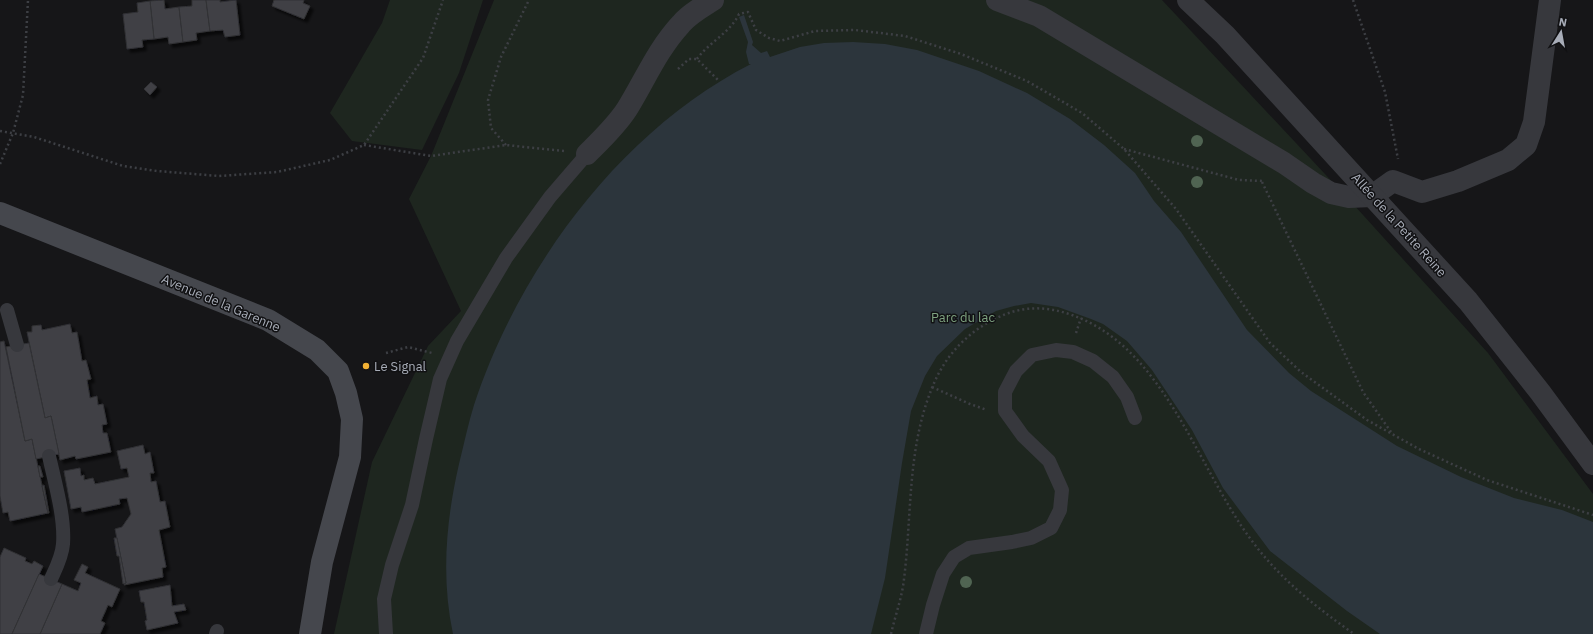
<svg xmlns="http://www.w3.org/2000/svg" width="1593" height="634" viewBox="0 0 1593 634" font-family="'IBM Plex Sans',sans-serif">
<defs>
<filter id="shadow"><feDropShadow dx="3.5" dy="3.5" stdDeviation="1" flood-color="#0009"/></filter>
</defs>
<rect width="100%" height="100%" fill="#161618"/>
<!-- green -->
<g fill="#1e261f">
<path d="M390,0H483L459,73L422,150L352,141L330,113L382,23Z"/>
<path d="M494,0H1162L1354,205L1488,353L1593,494V634H334L372,462L428,346L461,311L409,199L431,156Z"/>
</g>
<!-- water -->
<path fill="#2c353c" d="M744,15L753,42L752,45L761,53L767,51L770,57L800,47L824,43L853,42L885,44L917,50L979,71L1027,93L1070,119L1104,145L1135,173L1154,201L1181,232L1247,330L1289,373L1311,391L1397,446L1461,477L1514,498L1562,510L1593,522V634H1380L1347,611L1270,551L1223,488L1192,430L1152,370L1127,341L1103,324L1091,319L1058,307L1031,303L1014,306L996,311L965,329L937,356L925,376L911,411L902,463L885,578L871,634H453C441,578 446,520 459,464C464,444 468,424 474,405C519,268 621,130 751,64H749L746,52L748,42L739,17Z"/>
<!-- building -->
<g fill="#404145" stroke="#303034" filter="url(#shadow)">
<path d="M164,0L165,9L179,7L183,42L169,44L168,37L154,39L150,1Z"/>
<path d="M192,0H206L210,31L196,33L197,40L183,42L179,7L192,6Z"/>
<path d="M206,0H220V2L236,0L240,35L225,37L223,30L210,31Z"/>
<path d="M274,0H304L303,3L310,6L304,19L272,6Z"/>
<path d="M150,1L154,39L142,40L143,47L127,49L123,14L138,12L137,3Z"/>
<path d="M151,82L157,87L150,95L144,89Z"/>
<path d="M70,324L72,333L77,332L82,361L86,360L91,379L87,380L90,398L97,396L98,405L103,404L107,424L102,425L103,433H107L111,452L76,459L75,456L60,460L51,416L45,418L27,332H32V326L41,325L42,330Z"/>
<path d="M4,341L25,441L32,439L48,513L10,521L8,512L3,513L0,496V342Z"/>
<path d="M29,343L45,418L51,416L59,454L36,459L32,439L25,441L6,347Z"/>
<path d="M143,445L145,454L150,452L154,473H150L151,482L156,481L160,502L165,501L170,527L159,530L166,567L162,568L163,577L124,585L126,583L115,529L122,527L131,514L127,498L119,499L120,504L82,512L81,507L71,509L64,471L80,468L81,476L84,475V480L93,478L95,484L129,477L127,468L121,469L117,451Z"/>
<path d="M38,466H40L43,477H40Z"/>
<path d="M44,485L49,513H48L42,486Z"/>
<path d="M114,538H117L126,583L123,584L119,556H117Z"/>
<path d="M4,548L26,558L25,561L32,564L34,561L43,566L12,634H0V557Z"/>
<path d="M82,564L88,567L85,573L120,589L112,607L108,605L101,621L105,623L100,634H40L62,584L78,591L81,583L74,580Z"/>
<path d="M39,574L62,584L40,634H12Z"/>
<path d="M170,585L172,606L184,604L186,610L174,612L178,623L147,630L145,621L147,620L144,602H141L139,591Z"/>
</g>
<g fill="none" stroke-linecap="round" stroke-linejoin="round">
<!-- path -->
<g stroke="#3d3f44" stroke-width="2.5" stroke-dasharray="2 3" stroke-linecap="butt">
<path d="M1353,0L1385,92L1398,159"/>
<path d="M697,59C709,42 730,33 739,14L748,12L756,30L769,38L780,41L815,31L855,30L905,36L961,54L1027,81L1082,113L1124,149L1176,209L1270,343L1301,372L1367,420L1419,449L1487,480L1593,515"/>
<path d="M678,69L689,59H697L718,80"/>
<path d="M0,131L34,137L123,166L157,171L219,176L277,172L330,160L364,145L423,58L443,0"/>
<path d="M364,145L431,156L506,145L564,151"/>
<path d="M506,145L491,128L488,100L501,57L529,0"/>
<path d="M1124,149L1239,180L1263,181"/>
<path d="M0,164L13,133L23,95L28,0"/>
<path d="M1262,182L1363,392L1391,432"/>
<path d="M1076,333L1081,318"/>
<path d="M386,353L408,347L432,353"/>
<path d="M932,387L970,404L987,410"/>
<path d="M891,634C895,616 902,598 904,579C912,515 907,449 932,388C945,354 972,327 1006,314C1027,306 1048,307 1069,314C1164,345 1197,468 1252,541C1280,579 1316,607 1354,634"/>
</g>
<!-- lane -->
<g stroke="#37383d" stroke-width="14">
<path d="M7,310L17,345"/>
<path d="M49,456C55,483 65,517 63,544C62,557 56,568 51,579"/>
<path d="M216,634L217,631"/>
<path d="M386,634L384,599L392,565L412,505L426,439L440,379L457,341L506,258L550,197L587,154"/>
<path d="M926,634L933,605L943,574L954,557L969,548L1012,542L1031,538L1051,528L1060,510L1062,490L1049,461L1023,436L1005,411V392L1016,371L1032,355L1056,350L1073,352L1093,361L1113,377L1127,397L1135,418"/>
</g>
<!-- street -->
<g stroke="#37383d" stroke-width="22">
<path d="M997,0L1039,16L1284,163L1313,183L1331,193L1349,197L1372,196L1393,181L1422,192L1458,181L1508,160L1526,145L1534,122L1550,0"/>
<path d="M1188,0L1225,35L1468,301L1540,392L1593,464"/>
<path d="M587,154C601,140 616,126 627,109C645,80 657,50 681,24C689,14 702,7 713,0"/>
</g>
<!-- secondary -->
<path stroke="#45474d" stroke-width="22" d="M0,213L268,320L317,350L338,371L346,393L352,419L350,457L322,562L310,634"/>
</g>
<!-- trees -->
<g fill="#506452">
<circle cx="1197" cy="141" r="6"/>
<circle cx="1197" cy="182" r="6"/>
<circle cx="966" cy="582" r="6"/>
</g>
<!-- markers -->
<circle fill="#f2b134" stroke="#111113" stroke-width="1.5" cx="366" cy="366" r="4"/>
<g text-anchor="middle" dominant-baseline="central" stroke-width="3" stroke-linejoin="round" paint-order="stroke">
<!-- street labels -->
<g font-size="13" fill="#a8adb8" stroke="#111113">
<text transform="translate(1399 225) rotate(48)">Allée de la Petite Reine</text>
<text transform="translate(221 303) rotate(23)">Avenue de la Garenne</text>
</g>
<!-- park labels -->
<g font-size="13" fill="#7fa381" stroke="#111113">
<text x="963" y="317">Parc du lac</text>
</g>
<!-- poi labels -->
<g font-size="13" fill="#a8adb8" stroke="#111113" text-anchor="start">
<text x="374" y="366">Le Signal</text>
</g>
</g>
<!-- north arrow -->
<g transform="translate(1561 32) rotate(11)" stroke="#111113" stroke-width="3" paint-order="stroke">
<path d="M0-3L7 15L0 10L-7 15Z" fill="#a8adb8"/>
<text y="-6" font-size="11" font-weight="bold" text-anchor="middle" fill="#a8adb8">N</text>
</g>
</svg>
